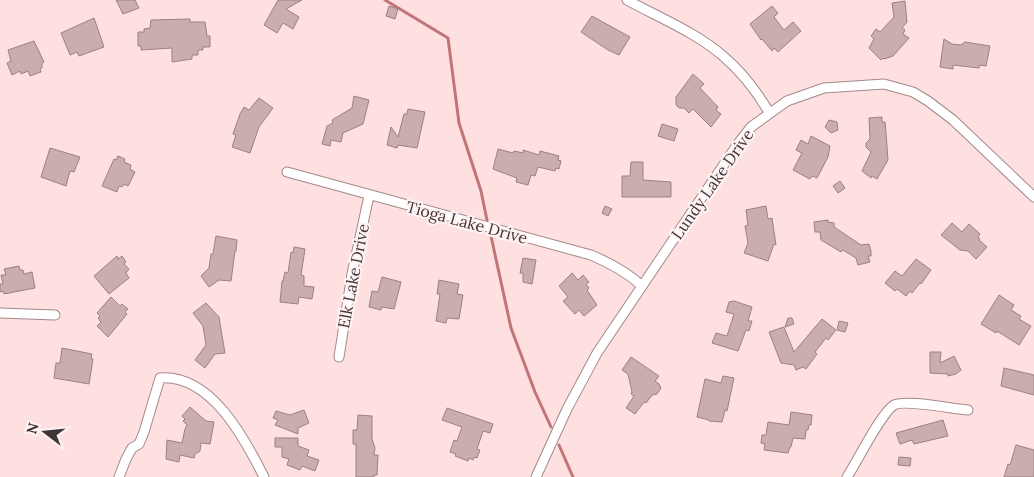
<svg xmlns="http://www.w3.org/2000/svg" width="1034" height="477" viewBox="0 0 1034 477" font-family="Lora,serif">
<rect width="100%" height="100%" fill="#fee0e1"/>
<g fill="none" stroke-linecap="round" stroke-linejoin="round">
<!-- stream -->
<g stroke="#c27479" stroke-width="3">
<path d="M385,0L448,38L459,123L481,191L487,220"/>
<path d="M491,236L511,328L535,392L551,427"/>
<path d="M559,445L573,477"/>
</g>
</g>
<!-- building -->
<g fill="#caaeae" stroke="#9c8182">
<path d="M116,0H135L139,8L123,14Z"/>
<path d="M278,0H302L286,9L299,17L293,29L283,23L277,33L264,25Z"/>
<path d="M905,1L907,22L902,28L905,30L903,34L909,38L893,56L884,59L883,58L881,60L869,48L874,39L871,36L876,29L880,32L894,17L892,3Z"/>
<path d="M389,6L398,9L395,19L386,16Z"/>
<path d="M772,6L778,13L774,17L784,30L793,22L801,31L778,52L774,48L772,51L762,39L761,40L750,24Z"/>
<path d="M592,16L630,37L619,55L608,50L581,32Z"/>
<path d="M94,18L104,47L79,56L77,52L70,55L61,33Z"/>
<path d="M190,19V22H205L207,36H210V47H203V50H198V55H192V59L172,62V48L141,50V46H138V32H144V29L150,28L151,20Z"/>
<path d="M944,39L952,44L961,45L965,42L990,46L986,66L980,65L979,68L953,65V69L940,67Z"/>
<path d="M34,41L44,62L42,63V68L40,69L41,72L30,76L28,71L21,74L20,71L12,75L7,63L11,61L8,50Z"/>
<path d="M693,74L704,84L700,88L718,107L716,110L721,114L711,127L693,109L689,113L684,108H679L676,105V97Z"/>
<path d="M354,96L369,100L363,124L343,133L341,142L331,140L330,146L322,144L327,126L333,123L332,120L352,108Z"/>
<path d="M259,98L273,108L259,127L250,153L232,147L236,135L233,134L240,114L244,107L249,110Z"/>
<path d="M408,109L425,112L417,148L398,145L397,148L387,145L391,127L398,137L404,114H407Z"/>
<path d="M882,117V122H885L886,133L888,160L877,179L872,176L871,178L862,171L871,152L866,147V143L870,139L869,118Z"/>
<path d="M829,120L837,122L838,130L831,133L825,127Z"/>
<path d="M662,124L678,129L674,141L658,136Z"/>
<path d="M811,136L830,146L828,157L817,178L812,176L810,179L793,170L802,153L796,150L801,140L808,144Z"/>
<path d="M50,148L80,157L74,172L70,171L66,186L41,177Z"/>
<path d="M498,149L513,153L514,151L523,153V150L539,155L540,151L559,156L558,160L561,161L559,169L556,168L555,171L538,167L535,176L531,175L528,185L516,182L517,178L493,169Z"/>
<path d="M118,156L125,159L124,162L131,165L130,169L135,172L128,186L124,184L122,187L119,186L117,192L102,186L114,159L116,160Z"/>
<path d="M631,162H643V180L671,182V197H622V176H630Z"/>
<path d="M840,181L845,188L838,193L833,186Z"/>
<path d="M605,206L612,209L608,216L602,213Z"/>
<path d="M766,206L768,219L772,218L776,245L774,244L768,261L744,253L748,243L745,226L748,225L746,210Z"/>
<path d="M828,220V222L834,223V227L861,245L869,244L871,251V256H868L870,262L858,265L856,258L843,250L841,252L821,240L820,232H815L814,222Z"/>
<path d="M952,223L962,232L969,224L980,234L978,237L980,239L979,240L987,247L976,259L968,251L960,250L941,235Z"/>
<path d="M216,236L237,240L236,251H235L231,281L219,280L209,287L201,276L209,268L211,254H213Z"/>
<path d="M294,247L305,249L301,275L304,276V286L314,287L312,299L299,297L298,304L280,302L282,281H283L285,272L288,273L291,252L293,253Z"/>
<path d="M117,256L118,259L122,256L126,262L124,264L129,269L126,273L129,278L109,294L94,276Z"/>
<path d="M523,258L536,260L532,284L523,282V273H520Z"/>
<path d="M916,259L931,270L921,284L920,283L912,293L910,291L906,296L897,289L895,291L885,283L895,271L902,276Z"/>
<path d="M19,266L20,270H23L24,274L32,272L35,288L4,294L3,291L0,292V284H3L1,275H6L4,269Z"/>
<path d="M572,273L578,280L583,275L589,282L586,284L589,288L587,290L597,305L584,316L579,310L575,314L563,301L568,297L559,286Z"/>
<path d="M382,277L401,282L394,309L382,307L381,310L369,307L372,291L378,292Z"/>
<path d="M439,280L459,284L457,294L463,295L459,319L447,318L446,323L436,321L440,294H437Z"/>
<path d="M999,295L1014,305L1011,310L1021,316L1019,319L1031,326L1019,345L997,331L996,333L981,324Z"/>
<path d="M111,297L120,306L122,304L128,309L125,312L127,314L108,337L97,326L101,322L98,318L100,316L97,313Z"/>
<path d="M734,301L752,307L748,321H752L749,331L746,330L738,351L712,343L716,333L727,336L734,314L726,312L729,302Z"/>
<path d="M206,303L219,317L225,353L215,354L205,368L195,360L206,345L203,326L193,313Z"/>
<path d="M788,318H792L794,324L785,327Z"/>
<path d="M822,319L836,330L828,340L826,338L815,352L817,354L806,369L803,367L796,370L794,365L781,363L769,332L784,327L794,352Z"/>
<path d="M839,321L848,323L845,332L837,330Z"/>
<path d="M62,348L92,354L91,359H93L89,384L54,378L56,363H60Z"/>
<path d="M930,352H941L940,363L954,356L961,370L956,374L948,376V374L930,373Z"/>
<path d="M631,357L659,376L655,381L659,384L661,388L657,394L652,395L646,403L644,402L635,414L626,408L634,396L631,394L632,392L628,374L622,370Z"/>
<path d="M1004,368L1034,375V395L1001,386Z"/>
<path d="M723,376L734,378L727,411L725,410L722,422L709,421V420L697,417L705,379L721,383Z"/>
<path d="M190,407L206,421L214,422L210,444L201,443L200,451L195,454L194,458L180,455L179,462L166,459L167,440L182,443L185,429L187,425L183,421L185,419L182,416Z"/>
<path d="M447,408L493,424L490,433L483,431L477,449L480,450L477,458L474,457L473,460L469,458L468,461L455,456L456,454L450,452L454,440L457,441L462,427L442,420Z"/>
<path d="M304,410L309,423L298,428V434L275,425L278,420L273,418L276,411L290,415Z"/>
<path d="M791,412L812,415L811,425H809L808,430H806L805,439L793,438L791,447H790L788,453L764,450L765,444L761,443L762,435H766L768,422L789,425Z"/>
<path d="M358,415L372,416V439L375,448L374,455H378L377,475H374V477H356V444H353V430H357Z"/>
<path d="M943,420L948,436L914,444L912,440L900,444L896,433Z"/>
<path d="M275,438H298V446L309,450L307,456L319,460L315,471L302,466L300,470L287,465L289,459L282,457V447H275Z"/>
<path d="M1016,445L1034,450V477H1004L1008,464L1010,465Z"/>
<path d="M899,457L911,458L910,466L898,465Z"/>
</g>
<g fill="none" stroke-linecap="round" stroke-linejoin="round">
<defs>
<g id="street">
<path d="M627,0C658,17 697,33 723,56C742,72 757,92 769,112"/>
<path d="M287,172L591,255C610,263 627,272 642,286"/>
<path d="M0,313L55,315"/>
<path d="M339,357L352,274L369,196"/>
<path d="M119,477L126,459L132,448L139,444L144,432L160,378C211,374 245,439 264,477"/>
<path d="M536,477L567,409L597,353L737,145L751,127L787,101L824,88L884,84L913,92L928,101L953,120L1034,197"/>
<path d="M847,477C857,462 881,413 894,405C904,399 954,409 968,410"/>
</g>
</defs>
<!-- street casing -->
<use href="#street" stroke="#a38889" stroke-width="11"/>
<!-- street -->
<use href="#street" stroke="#fff" stroke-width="9"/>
</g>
<g text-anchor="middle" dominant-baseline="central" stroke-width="4.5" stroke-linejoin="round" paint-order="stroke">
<!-- street labels -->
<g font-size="16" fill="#413535" stroke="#fff2f3">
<text transform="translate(712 184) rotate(-55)">Lundy Lake Drive</text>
<text transform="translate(467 222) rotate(15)">Tioga Lake Drive</text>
<text transform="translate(353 276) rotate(-79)">Elk Lake Drive</text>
</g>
</g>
<!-- north arrow -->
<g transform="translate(45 432) rotate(286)" stroke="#fff2f3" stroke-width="4" paint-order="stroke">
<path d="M0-4L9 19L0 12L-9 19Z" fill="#413535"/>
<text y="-8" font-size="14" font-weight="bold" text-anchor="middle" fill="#413535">N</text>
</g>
</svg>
